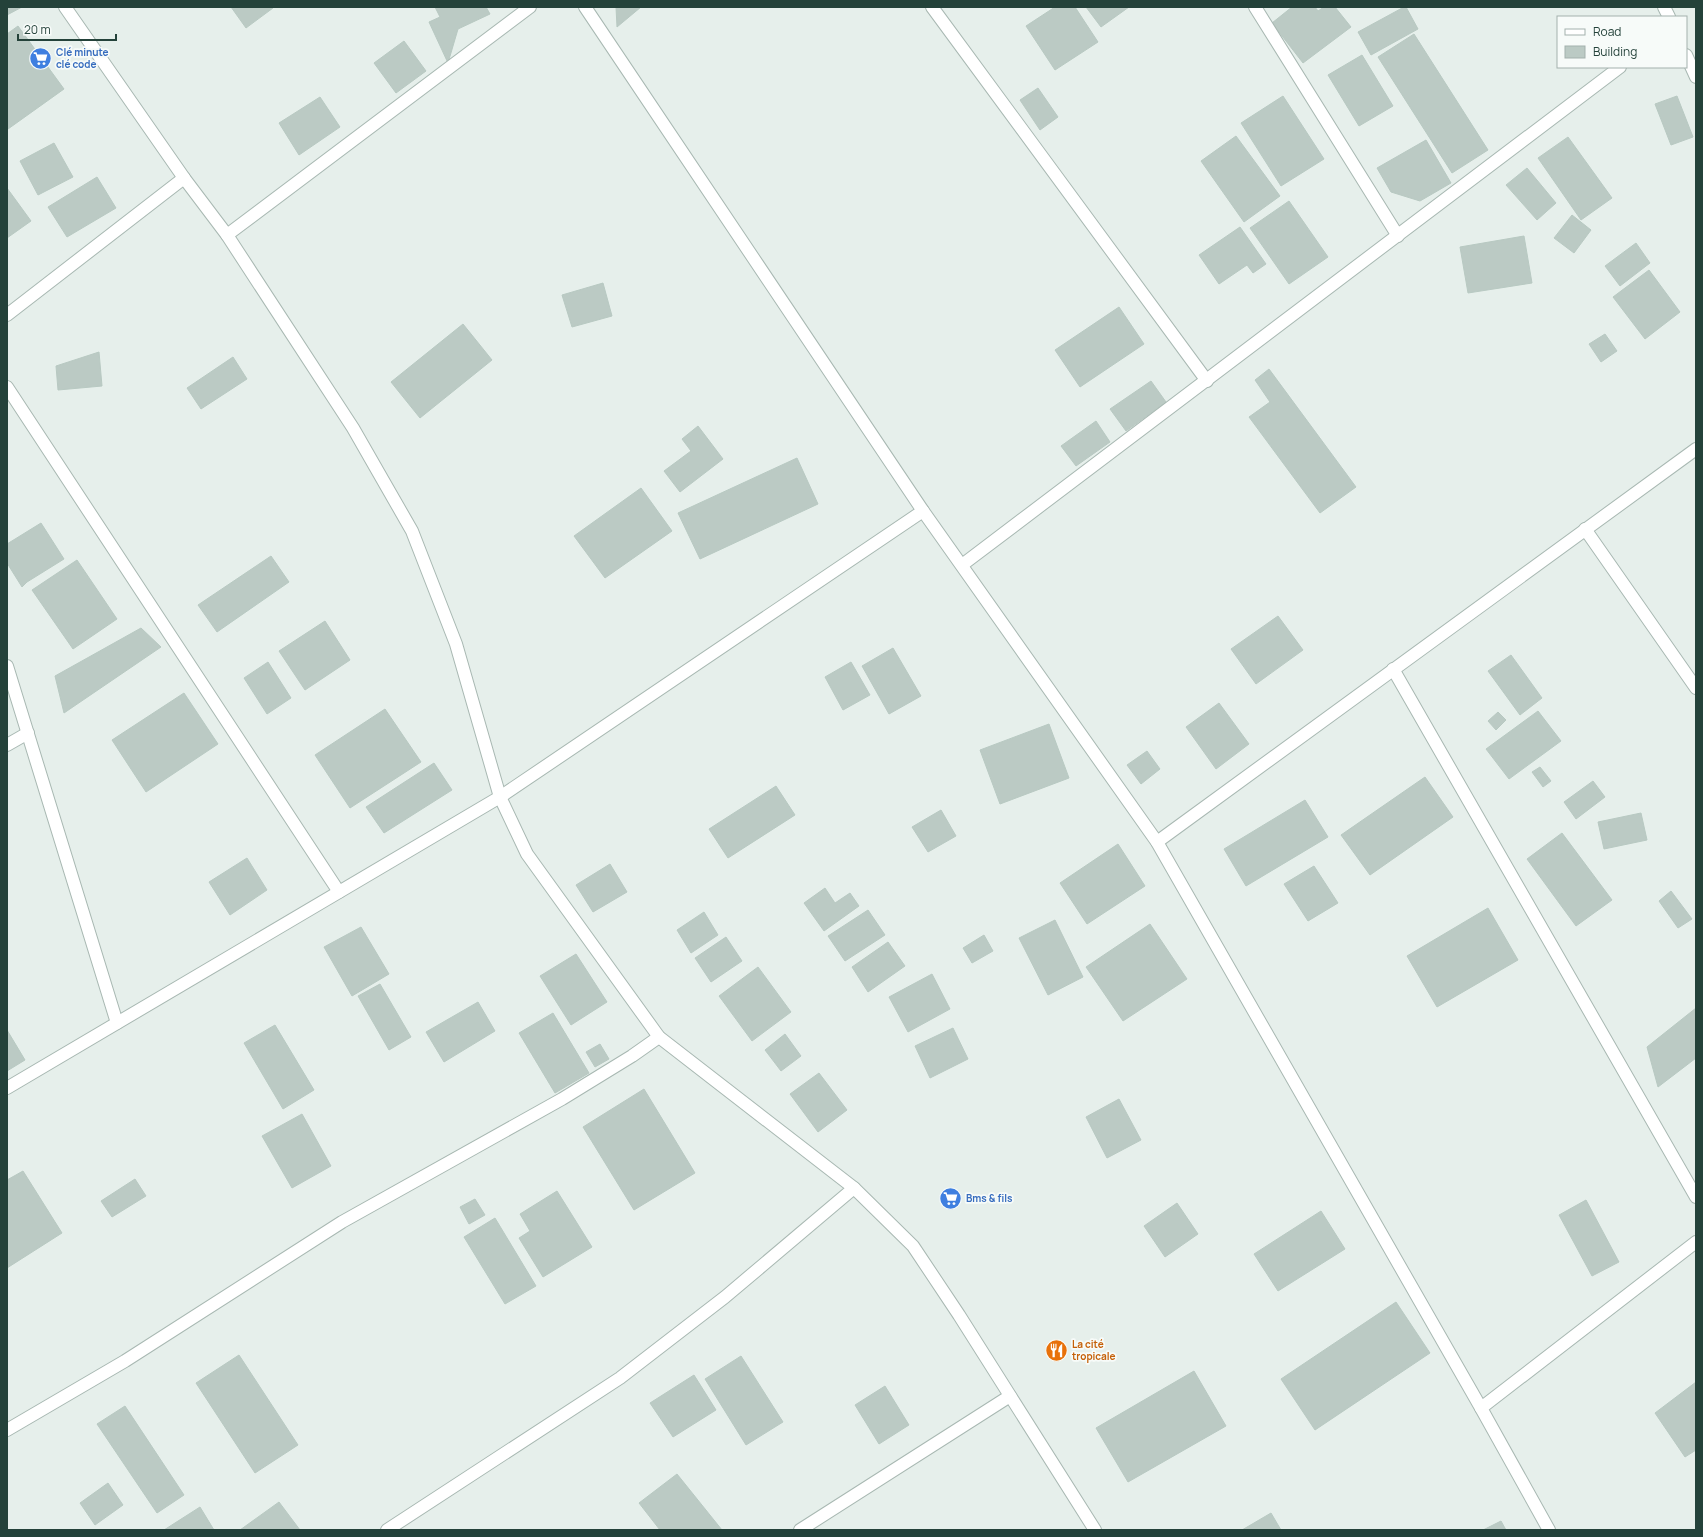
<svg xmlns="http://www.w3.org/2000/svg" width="1703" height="1537" viewBox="0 0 1703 1537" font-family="Manrope,sans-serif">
<rect width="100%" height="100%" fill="#e6efeb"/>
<!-- building -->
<g fill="#bbcac4" stroke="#b8c9c2">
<path d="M7,7H22L7,15Z"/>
<path d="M231,7H273V8L246,28Z"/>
<path d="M435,7H486L490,14L458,29L448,63L429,22L440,17Z"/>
<path d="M616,7H641L617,27Z"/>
<path d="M1055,7H1075L1098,42L1055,70L1026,26Z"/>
<path d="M1086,7H1129L1101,27Z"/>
<path d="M1292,7H1315L1318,11L1324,7H1335L1351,27L1303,63L1272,23Z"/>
<path d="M1404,7H1406L1418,29L1371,55L1358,32Z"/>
<path d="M18,26L64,89L8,129L7,34Z"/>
<path d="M1414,34L1488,150L1452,173L1378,57Z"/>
<path d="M404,41L426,71L396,93L374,63Z"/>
<path d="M1362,55L1393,106L1359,126L1328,75Z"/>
<path d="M1038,88L1058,117L1040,130L1020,100Z"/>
<path d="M1283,96L1324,159L1281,186L1241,123Z"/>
<path d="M1677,96L1693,137L1671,145L1655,104Z"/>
<path d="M320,97L340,127L299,155L279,123Z"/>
<path d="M1236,136L1280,196L1244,222L1201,161Z"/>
<path d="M1568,137L1612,198L1581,220L1538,158Z"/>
<path d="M1426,140L1451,183L1420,201L1391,192L1377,168Z"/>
<path d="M54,143L73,177L38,195L20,161Z"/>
<path d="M1527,168L1556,203L1537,220L1506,185Z"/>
<path d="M97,177L116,208L67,237L48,207Z"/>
<path d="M7,188L31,221L7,238Z"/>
<path d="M1289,201L1328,257L1289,284L1250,228Z"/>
<path d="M1572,215L1591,230L1574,253L1554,238Z"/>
<path d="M1240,227L1266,264L1253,273L1247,265L1219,284L1199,255Z"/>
<path d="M1524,236L1532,283L1468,293L1460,247Z"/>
<path d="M1636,243L1650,263L1620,286L1605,266Z"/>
<path d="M1649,270L1680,312L1645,339L1613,297Z"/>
<path d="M603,283L612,316L572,327L562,295Z"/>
<path d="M1119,307L1144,344L1080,387L1055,350Z"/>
<path d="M463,324L492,360L420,418L391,382Z"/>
<path d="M1605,334L1617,351L1601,362L1589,344Z"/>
<path d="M99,352L102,386L58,390L56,366Z"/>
<path d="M233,357L247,379L201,409L187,388Z"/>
<path d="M1269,369L1356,487L1320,513L1249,417L1270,402L1255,380Z"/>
<path d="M1151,381L1166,402L1126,431L1110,409Z"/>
<path d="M1096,421L1110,442L1076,466L1061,446Z"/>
<path d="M698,426L723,459L680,492L664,471L691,451L682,439Z"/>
<path d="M797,458L818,504L700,559L678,513Z"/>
<path d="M641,488L672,531L605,578L574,536Z"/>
<path d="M41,523L64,559L27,582L22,587L7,563V544Z"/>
<path d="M271,556L289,582L217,632L198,605Z"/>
<path d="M77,560L117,619L73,649L32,590Z"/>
<path d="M1278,616L1303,650L1256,684L1231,649Z"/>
<path d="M325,621L350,660L305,690L279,651Z"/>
<path d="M141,628L161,647L64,713L55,676Z"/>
<path d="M893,648L921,696L889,714L862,666Z"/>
<path d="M1511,655L1542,698L1520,715L1488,671Z"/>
<path d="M268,662L291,698L267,714L244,678Z"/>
<path d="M851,662L870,695L843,710L825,677Z"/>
<path d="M184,693L218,744L146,792L112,740Z"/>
<path d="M1219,703L1249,744L1216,769L1186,727Z"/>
<path d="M385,709L421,762L350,808L315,755Z"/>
<path d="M1538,711L1561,741L1509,779L1486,749Z"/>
<path d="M1498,712L1506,720L1496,730L1488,721Z"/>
<path d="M1049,724L1069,778L1000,804L980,750Z"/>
<path d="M1147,751L1160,769L1141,784L1127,765Z"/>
<path d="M434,763L452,790L384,833L366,807Z"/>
<path d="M1540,767L1551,781L1543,787L1532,772Z"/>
<path d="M1425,777L1453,817L1370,875L1341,835Z"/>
<path d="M1593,781L1605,797L1576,819L1564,802Z"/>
<path d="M776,786L795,815L728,858L709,829Z"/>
<path d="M1305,800L1328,837L1246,886L1224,849Z"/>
<path d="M941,810L956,836L928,852L912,827Z"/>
<path d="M1641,813L1647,840L1604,849L1598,822Z"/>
<path d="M1562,833L1612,900L1576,926L1527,859Z"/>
<path d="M1118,844L1145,886L1087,924L1060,883Z"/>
<path d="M247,858L267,890L230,915L209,882Z"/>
<path d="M610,864L627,892L593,912L576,885Z"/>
<path d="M1314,866L1338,903L1308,921L1284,884Z"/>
<path d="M825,888L835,903L850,893L859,906L824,931L804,903Z"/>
<path d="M1671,891L1692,919L1678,928L1659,901Z"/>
<path d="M1488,908L1518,960L1437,1007L1407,956Z"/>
<path d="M868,910L885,935L845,961L828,936Z"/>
<path d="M704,912L718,935L691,953L677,930Z"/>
<path d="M1055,920L1083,977L1048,995L1019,938Z"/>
<path d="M1150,924L1187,979L1123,1021L1086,967Z"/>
<path d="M361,927L389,974L352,996L324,947Z"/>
<path d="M984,935L993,951L972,963L963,948Z"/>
<path d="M726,937L742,961L711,982L695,958Z"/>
<path d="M888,942L905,966L868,992L852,967Z"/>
<path d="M576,954L607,1002L571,1025L540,976Z"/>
<path d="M758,967L791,1012L752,1041L719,996Z"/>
<path d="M932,974L950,1009L908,1032L889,997Z"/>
<path d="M380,984L411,1037L389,1050L358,996Z"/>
<path d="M478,1002L495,1031L444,1062L426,1032Z"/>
<path d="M1696,1008V1058L1658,1087L1647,1047Z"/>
<path d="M553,1013L589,1073L555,1093L519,1033Z"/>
<path d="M275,1025L314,1090L283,1109L244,1043Z"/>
<path d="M953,1028L968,1059L930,1078L915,1046Z"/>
<path d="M7,1030L25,1060L7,1071Z"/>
<path d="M785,1034L801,1056L781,1071L765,1050Z"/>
<path d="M600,1044L609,1059L595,1067L586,1052Z"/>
<path d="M819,1073L847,1110L818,1132L790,1094Z"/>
<path d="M644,1089L695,1173L634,1210L583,1127Z"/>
<path d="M1119,1099L1141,1140L1107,1158L1086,1117Z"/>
<path d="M302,1114L331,1166L292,1188L262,1136Z"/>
<path d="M23,1171L62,1233L7,1268V1180Z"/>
<path d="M135,1179L146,1196L112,1217L101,1201Z"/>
<path d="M557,1191L592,1247L543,1277L519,1238L530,1231L520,1214Z"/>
<path d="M475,1199L485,1215L469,1224L460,1207Z"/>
<path d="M1586,1200L1619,1262L1592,1276L1559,1215Z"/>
<path d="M1177,1203L1198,1234L1165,1257L1144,1226Z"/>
<path d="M1321,1211L1345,1249L1278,1291L1254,1254Z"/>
<path d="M495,1218L536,1286L505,1304L464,1237Z"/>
<path d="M1396,1302L1430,1353L1315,1430L1281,1379Z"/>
<path d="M239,1355L298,1445L255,1473L196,1383Z"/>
<path d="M741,1356L783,1422L746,1445L705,1379Z"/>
<path d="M1194,1371L1226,1426L1128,1482L1096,1428Z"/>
<path d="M694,1375L716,1410L673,1437L650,1403Z"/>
<path d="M1696,1382V1450L1685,1457L1655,1413Z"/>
<path d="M885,1386L909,1425L879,1444L855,1405Z"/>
<path d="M125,1406L184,1495L157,1513L97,1424Z"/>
<path d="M677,1474L722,1530H660L639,1503Z"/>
<path d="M108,1483L123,1505L95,1525L80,1503Z"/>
<path d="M279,1502L300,1530H240Z"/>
<path d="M200,1507L214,1530H164Z"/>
<path d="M1271,1513L1281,1530H1242Z"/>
<path d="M1501,1521L1506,1530H1483Z"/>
</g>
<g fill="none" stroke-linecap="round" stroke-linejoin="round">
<defs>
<g id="minor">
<path d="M65,7L184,178L227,235L353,428L412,531L456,644L500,797L527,854L659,1037L854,1188L913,1246L959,1315L1095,1530"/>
<path d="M585,7L923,511L1157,842L1481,1408L1549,1530"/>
<path d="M932,7L1207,381"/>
<path d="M1255,7L1398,236"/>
<path d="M1664,7L1669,17"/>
<path d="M1686,55L1696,77"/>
<path d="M227,235L530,7"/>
<path d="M7,315L184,178"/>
<path d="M7,387L339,892"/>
<path d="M1585,529L1696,688"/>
<path d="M962,565L1620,67"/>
<path d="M7,666L117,1023"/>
<path d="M1393,669L1696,1197"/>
<path d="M7,745L28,733"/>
<path d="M1157,842L1696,449"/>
<path d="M7,1088L500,797L923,511"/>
<path d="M1481,1408L1696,1242"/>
<path d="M7,1430L125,1361L342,1222L562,1099L632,1056L659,1037"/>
<path d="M387,1530L620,1378L725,1297L854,1188"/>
<path d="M800,1530L1010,1396"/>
</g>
</defs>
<!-- minor casing -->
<use href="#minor" stroke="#a8b8b2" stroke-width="14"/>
<!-- minor -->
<use href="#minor" stroke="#fff" stroke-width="12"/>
</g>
<!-- icons -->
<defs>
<symbol id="supermarket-disc" viewBox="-11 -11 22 22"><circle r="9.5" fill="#3f7fe0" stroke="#f7fbf9"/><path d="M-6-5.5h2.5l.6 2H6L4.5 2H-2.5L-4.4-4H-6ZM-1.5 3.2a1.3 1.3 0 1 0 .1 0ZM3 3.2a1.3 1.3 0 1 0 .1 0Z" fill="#fff"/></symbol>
<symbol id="restaurant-disc" viewBox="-11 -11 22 22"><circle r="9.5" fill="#e8710a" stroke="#f7fbf9"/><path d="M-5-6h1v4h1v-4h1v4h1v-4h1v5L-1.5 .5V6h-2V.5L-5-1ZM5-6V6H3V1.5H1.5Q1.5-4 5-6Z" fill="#fff"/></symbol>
</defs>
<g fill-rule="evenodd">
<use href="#supermarket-disc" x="28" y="46" width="25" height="25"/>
<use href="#supermarket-disc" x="938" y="1186" width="25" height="25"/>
<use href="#restaurant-disc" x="1044" y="1338" width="25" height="25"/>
</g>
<g text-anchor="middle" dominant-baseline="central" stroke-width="3.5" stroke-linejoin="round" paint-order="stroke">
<!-- shop labels -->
<g font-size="10" font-weight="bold" fill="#366cbe" stroke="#f7fbf9" text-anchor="start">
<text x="56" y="52">Clé minute<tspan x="56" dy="12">clé code</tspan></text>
<text x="966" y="1198">Bms &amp; fils</text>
</g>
<!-- food labels -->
<g font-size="10" font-weight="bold" fill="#c56008" stroke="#f7fbf9" text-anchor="start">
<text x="1072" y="1344">La cité<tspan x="1072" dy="12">tropicale</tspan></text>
</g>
</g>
<!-- border -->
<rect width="1703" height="1537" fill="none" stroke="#24423a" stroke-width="16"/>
<!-- legend -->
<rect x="1557" y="16" width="130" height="52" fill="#f7fbf9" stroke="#a3b1ad"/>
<rect x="1565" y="29" width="20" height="6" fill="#ffffff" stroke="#a3b1ad"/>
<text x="1593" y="36" font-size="12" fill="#24423a">Road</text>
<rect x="1565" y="46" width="20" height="12" fill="#bbcac4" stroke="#a3b1ad"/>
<text x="1593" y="56" font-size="12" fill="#24423a">Building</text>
<!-- scale -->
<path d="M18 34v6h98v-6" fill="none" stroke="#24423a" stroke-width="2"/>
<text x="24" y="34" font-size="12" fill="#24423a" stroke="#f7fbf9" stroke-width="3" paint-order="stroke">20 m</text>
</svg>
